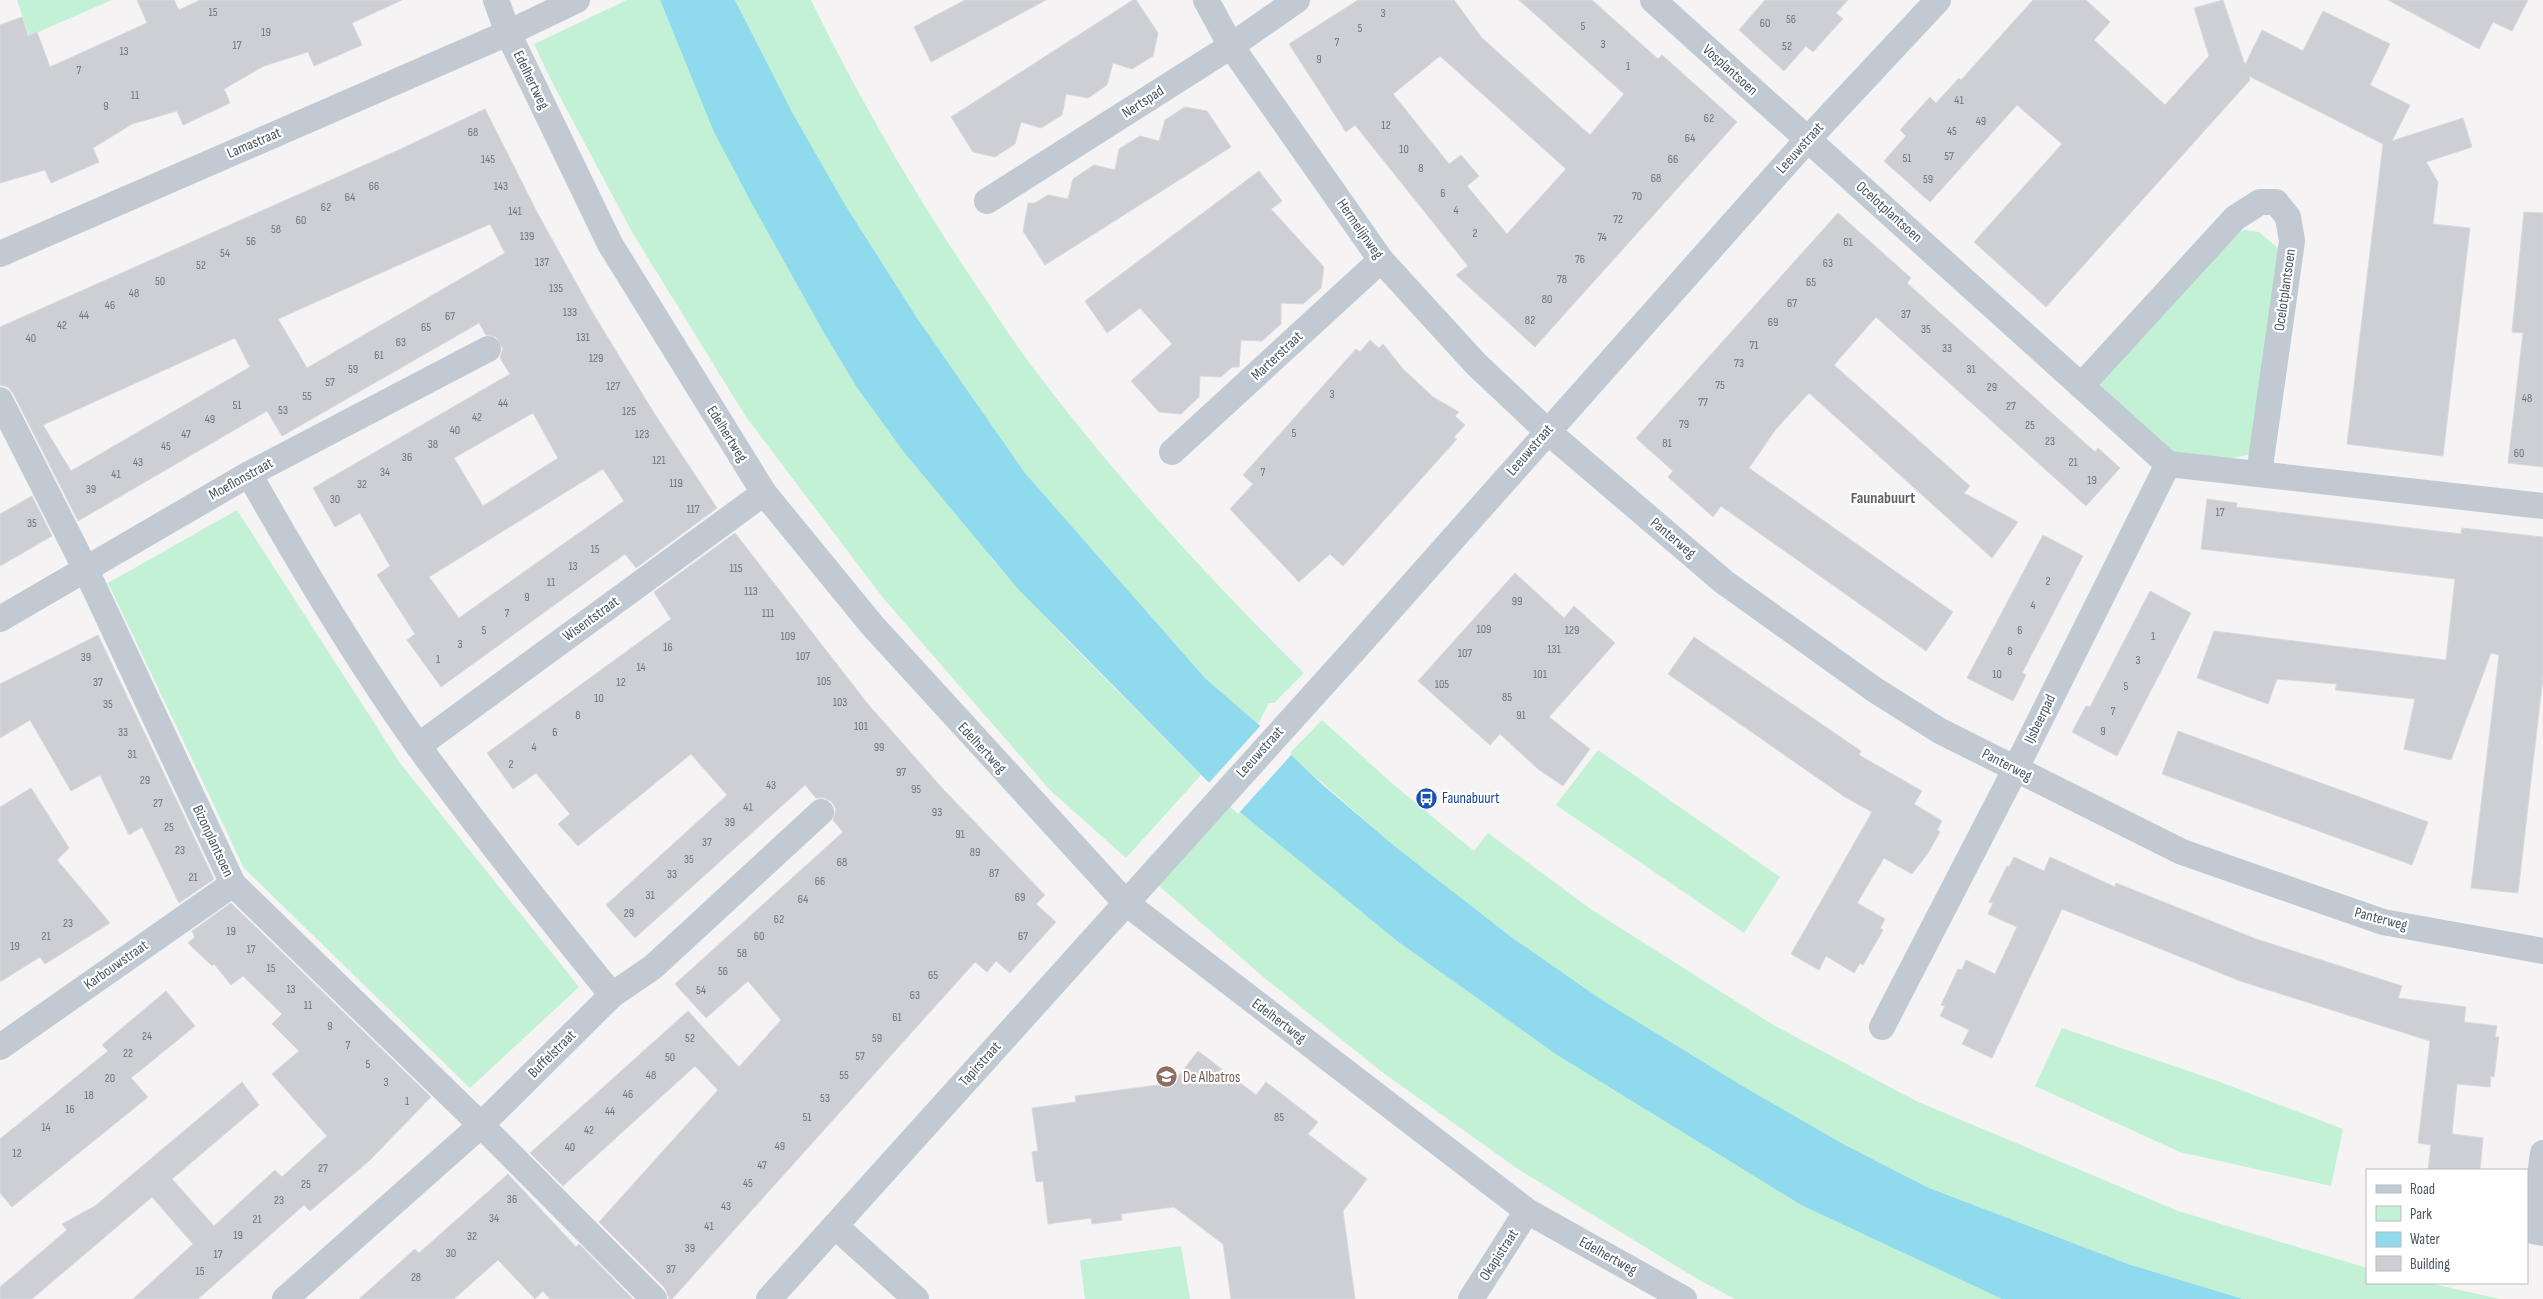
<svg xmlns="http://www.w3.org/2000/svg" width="2543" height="1299" viewBox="0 0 2543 1299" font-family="'Sofia Sans Condensed',sans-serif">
<rect width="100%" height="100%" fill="#f5f3f3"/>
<!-- green -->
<g fill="#c3f1d5">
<path d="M17,0H112L29,36Z"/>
<path d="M627,0H660L687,64L992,559L1064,637L1201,775L1126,858L1049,789L884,599L746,417L632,232L550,78L534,44Z"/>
<path d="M735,0H811C860,101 917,198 980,291C996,314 1011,338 1028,361C1111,472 1205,575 1304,673L1274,703H1269L1258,724L1205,678L1025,473L917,318L844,203L792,112Z"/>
<path d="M2245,230L2259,232L2279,249L2254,447L2247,455L2227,459L2172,452L2110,401L2100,384L2233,234Z"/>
<path d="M237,510L400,763L579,987L470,1088L244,868L108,583Z"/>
<path d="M1322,720L1394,785L1474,851L1488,833L1592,910L1775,1026L1916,1101L2178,1211L2367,1268V1283H2429L2500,1299H2243L2128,1264L1929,1188L1845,1145L1746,1088L1602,1000L1510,936L1397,848L1289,754Z"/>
<path d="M1598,750L1780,877L1744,933L1556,805Z"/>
<path d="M1230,804L1397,941L1557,1055L1801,1205L2002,1299H1735L1699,1280L1518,1169L1382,1072L1261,975L1157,884Z"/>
<path d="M2062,1028L2212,1079L2343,1129L2331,1186L2180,1152L2035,1086Z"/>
<path d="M1181,1246L1190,1299H1085L1080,1260Z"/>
</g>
<!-- water -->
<path fill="#90daee" d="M660,0H735L792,112L844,203L917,318L1025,473L1205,678L1258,724L1324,786L1397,848L1510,936L1602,1000L1746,1088L1845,1145L1929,1188L2128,1264L2243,1299H2002L1801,1205L1557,1055L1397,941L1230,804L1018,589L903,451L856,386L823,331L751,202L714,132Z"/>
<!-- pier -->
<path fill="#f5f3f3" d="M1262,724L1292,754L1238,814L1207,785Z"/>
<!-- building -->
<g fill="#cdcfd5" stroke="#d7d9de" fill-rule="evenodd">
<path d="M137,0H174L179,10L200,0H402L352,23L362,45L314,66L308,52L264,66L224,89L230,103L183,125L177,111L132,124L93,148L99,162L51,183L45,170L0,183V25L22,17L28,36L37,32L50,67L147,23Z"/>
<path d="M965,0H1046L931,62L914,27Z"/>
<path d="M1133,0H1136L1158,33L1153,56L1132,69L1113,63L1107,85L1088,98L1066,94L1062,115L1041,128L1021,122L1015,144L995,157L973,152L951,117Z"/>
<path d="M1358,0H1454L1482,38L1590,135L1624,94L1519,0H1592L1658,59L1662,55L1737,122L1535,347L1456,275L1468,266L1355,125L1346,132L1289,44ZM1440,56L1566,169L1507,234L1467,186L1479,176L1461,155L1449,164L1393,94Z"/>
<path d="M1765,0H1848L1836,13L1843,19L1828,35L1813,52L1806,46L1784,71L1739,30Z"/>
<path d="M2033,0H2086L2110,22L2094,40L2165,105L2209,56L2194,8L2223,0L2245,65L2262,30L2303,51L2323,11L2390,44L2370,85L2410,105L2392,141L2463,118L2472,147L2426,162L2438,182L2433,224L2470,228L2443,456L2347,444L2383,144L2249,76L2250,80L2046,307L1974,242L2062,144L2017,105L1930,202L1884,161L1906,136L1900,130L1930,97L1936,103L1959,78L1961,80Z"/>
<path d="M2388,0H2528L2512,31L2493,22L2479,49Z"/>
<path d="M1185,107L1207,111L1231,147L1045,265L1023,231L1028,203H1035L1048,195L1068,199L1073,179L1094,165L1115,170L1119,149L1140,136L1159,141L1165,120Z"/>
<path d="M485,109L538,214L594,315L654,413L717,508L636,568L625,554L441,687L407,640L415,634L377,575L390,566L360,513L335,527L313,488L510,374L500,358L503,349L496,337L486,335L479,323L282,436L267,411L78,521L13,393L8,387L0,385V327L403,148ZM490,224L505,253L307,368L278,319ZM235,338L250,367L71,471L43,425ZM533,413L558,458L483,506L454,458ZM603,469L624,501L459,618L429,577Z"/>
<path d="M1259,171L1282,201L1271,209L1324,267L1321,288L1303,304L1281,303V324L1262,341L1241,340L1239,367H1232L1221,377L1200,376L1199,397L1181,414L1159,412L1131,381L1172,344L1140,308L1107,333L1085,301Z"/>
<path d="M2524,212L2543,213V467L2508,463L2523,333L2512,332Z"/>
<path d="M1838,213L1911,278L1907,283L2095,452L2098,448L2120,468L2086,506L1876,317L1834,365L1970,486L1964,493L2018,522L1992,558L1809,393L1776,429L1749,468L1953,612L1926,651L1721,506L1713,517L1668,477L1673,471L1636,438Z"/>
<path d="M1370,340L1379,348L1383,344L1403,369L1417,382L1433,397L1459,412L1455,416L1465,425L1454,437L1457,439L1343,566L1330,554L1299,582L1230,509L1253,484L1243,475L1356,349L1360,352Z"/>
<path d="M32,496L52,536L0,566V514Z"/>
<path d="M2207,499L2237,503L2236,507L2461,534L2462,528L2543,537V677L2518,893L2471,888L2499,655L2491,653L2451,760L2404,749L2415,699L2335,690L2337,684L2277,679L2268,704L2197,678L2214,631L2446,660L2455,579L2201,549Z"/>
<path d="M735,533L867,703L943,789L1045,895L1036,904L1056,922L1010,973L996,961L987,972L975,962L672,1299H669L665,1288L599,1222L718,1090L695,1066L563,1186L530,1153L688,1011L739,1067L781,1020L748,981L706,1018L675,984L843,832L833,820L836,809L832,802L825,798H816L805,785L635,938L606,905L727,795L691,754L578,846L558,824L570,814L536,773L513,789L487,753L671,619L654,592Z"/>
<path d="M2043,535L2083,556L2022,673L2026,675L2013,701L1967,678Z"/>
<path d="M1515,573L1564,618L1574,606L1615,643L1549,717L1590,749L1563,786L1538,769L1500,734L1490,745L1418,681Z"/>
<path d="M2150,591L2191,613L2117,756L2072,732L2086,706L2090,707Z"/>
<path d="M98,635L214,879L179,903L142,827L129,835L100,775L71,791L30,720L0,738V684Z"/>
<path d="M1694,637L1861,751L1859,755L1922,791L1914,804L1942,821L1937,830L1940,832L1928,853L1912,874L1884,858L1857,903L1885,919L1880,928L1883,930L1863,965L1860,963L1854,973L1826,956L1819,970L1791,954L1872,812L1845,797L1668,674Z"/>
<path d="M2178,731L2428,822L2412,865L2162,774Z"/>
<path d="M31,788L69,848L57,860L110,923L45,964L40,957L0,982V807Z"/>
<path d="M2014,857L2044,871L2050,857L2115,887L2116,883L2256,939L2402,986L2398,998L2466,1007L2464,1022L2497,1026L2495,1037H2499L2494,1077L2491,1076L2490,1087L2457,1084L2452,1134L2483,1138L2480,1170H2428L2431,1145L2418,1143L2430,1041L2240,981L2062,909L1992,1058L1962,1044L1969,1030L1940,1016L1945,1006L1941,1005L1958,969L1962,970L1966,960L1995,974L2017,927L1988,914L1993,903L1989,902L2007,866L2009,867Z"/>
<path d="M231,903L431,1097L369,1161L310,1211L304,1205L198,1299H133L193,1244L152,1197L32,1299H0V1287L67,1230L62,1224L95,1206L242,1082L259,1105L172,1179L214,1226L275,1170L282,1177L327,1136L272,1074L299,1051L272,1024L282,1014L243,976L231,985L214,964L212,966L188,943L195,937L192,931Z"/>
<path d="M166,991L195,1026L131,1078L148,1097L12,1207L0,1193V1139L108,1051L102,1045Z"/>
<path d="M1198,1051L1256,1095L1266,1082L1318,1122L1308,1134L1367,1179L1343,1211L1355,1299H1231L1223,1244L1174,1207L1121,1214L1122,1220L1092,1224L1091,1218L1048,1224L1043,1181L1036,1182L1032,1152L1038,1151L1032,1108L1076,1102L1075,1096L1173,1083Z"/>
<path d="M508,1174L576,1247L579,1244L633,1299H550L543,1291L535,1299L498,1260L454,1299H359L415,1249L419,1253Z"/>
</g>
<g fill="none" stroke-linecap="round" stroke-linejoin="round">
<!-- street -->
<g stroke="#c1cad2" stroke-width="26">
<path d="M496,0L508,33L610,244L764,493L872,625L1126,903L1527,1211L1684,1299"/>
<path d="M1206,0L1231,46L1381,260L1476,364L1547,431L1724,582L1875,690L1940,731L2182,852L2383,922L2543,951"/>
<path d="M1653,0L2168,464L2543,506"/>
<path d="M987,201L1231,46L1297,0"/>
<path d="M0,254L508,33L577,0"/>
<path d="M2081,386L2235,218L2260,202H2276L2288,217L2292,241L2259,474"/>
<path d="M0,400L85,568L233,884L481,1125L654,1299"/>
<path d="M1172,452L1381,260"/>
<path d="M249,474C302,567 357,660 419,747C481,832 546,914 612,995"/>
<path d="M0,619L249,474L488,349"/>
<path d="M418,746L764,493"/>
<path d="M1882,1027L2015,770L2168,464"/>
<path d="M0,1047L233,884"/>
<path d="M2543,1153L2533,1231L2543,1233"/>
<path d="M835,1226L916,1299"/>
<path d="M285,1299L481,1125L612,995L653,967L821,812"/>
<path d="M769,1299L1356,648L1808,139L1938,0"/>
<path d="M1471,1299L1527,1211"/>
</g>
</g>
<!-- icons -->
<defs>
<symbol id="bus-disc" viewBox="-11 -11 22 22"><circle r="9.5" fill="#1a4fb4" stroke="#fff"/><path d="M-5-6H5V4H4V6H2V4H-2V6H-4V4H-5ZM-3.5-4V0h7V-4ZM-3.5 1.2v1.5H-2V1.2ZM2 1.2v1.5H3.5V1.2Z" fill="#fff"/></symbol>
<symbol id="school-disc" viewBox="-11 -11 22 22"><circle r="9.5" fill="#8d6e63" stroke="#fff"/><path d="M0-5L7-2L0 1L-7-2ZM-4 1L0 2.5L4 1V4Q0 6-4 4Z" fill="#fff"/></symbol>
</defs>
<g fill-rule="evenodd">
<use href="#bus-disc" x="1414" y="786" width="25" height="25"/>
<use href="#school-disc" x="1154" y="1064" width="25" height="25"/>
</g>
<g text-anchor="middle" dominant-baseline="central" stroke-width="4.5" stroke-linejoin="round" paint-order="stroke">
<!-- number labels -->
<g font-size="12" fill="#6b747e">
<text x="213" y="12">15</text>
<text x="1383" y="13">3</text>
<text x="1791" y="19">56</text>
<text x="1765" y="23">60</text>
<text x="1583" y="26">5</text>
<text x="1360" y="28">5</text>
<text x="266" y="32">19</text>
<text x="1337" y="42">7</text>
<text x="1603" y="44">3</text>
<text x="237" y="45">17</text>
<text x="1787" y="46">52</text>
<text x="124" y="51">13</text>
<text x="1319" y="59">9</text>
<text x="1628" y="66">1</text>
<text x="79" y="70">7</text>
<text x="135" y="95">11</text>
<text x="1959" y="100">41</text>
<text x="106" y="106">9</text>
<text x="1709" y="118">62</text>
<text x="1981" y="121">49</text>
<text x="1386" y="125">12</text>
<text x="1952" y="131">45</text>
<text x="473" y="132">68</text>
<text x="1690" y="138">64</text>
<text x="1404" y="149">10</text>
<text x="1949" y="156">57</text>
<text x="1907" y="158">51</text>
<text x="488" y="159">145</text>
<text x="1673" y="159">66</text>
<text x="1421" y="168">8</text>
<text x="1656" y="178">68</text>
<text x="1928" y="179">59</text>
<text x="374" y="186">66</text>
<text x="501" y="186">143</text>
<text x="1443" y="193">6</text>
<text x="1637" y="196">70</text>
<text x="350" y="197">64</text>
<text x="326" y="207">62</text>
<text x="1456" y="210">4</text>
<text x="515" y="211">141</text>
<text x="1618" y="219">72</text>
<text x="301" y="220">60</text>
<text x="276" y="229">58</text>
<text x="1475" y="233">2</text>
<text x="527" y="236">139</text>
<text x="1602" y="237">74</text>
<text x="251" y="241">56</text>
<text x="1848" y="242">61</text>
<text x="225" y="253">54</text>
<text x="1580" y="259">76</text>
<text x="542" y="262">137</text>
<text x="1828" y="263">63</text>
<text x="201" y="265">52</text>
<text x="1562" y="279">78</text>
<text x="160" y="281">50</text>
<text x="1811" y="282">65</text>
<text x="556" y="288">135</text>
<text x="134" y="293">48</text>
<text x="1547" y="299">80</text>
<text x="1792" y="303">67</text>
<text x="110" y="305">46</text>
<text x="570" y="312">133</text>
<text x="1906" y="314">37</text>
<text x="84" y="315">44</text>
<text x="450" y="316">67</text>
<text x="1530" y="320">82</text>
<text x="1773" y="322">69</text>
<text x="62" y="325">42</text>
<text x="426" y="327">65</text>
<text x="1926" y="329">35</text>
<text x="583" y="337">131</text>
<text x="31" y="338">40</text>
<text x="401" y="342">63</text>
<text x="1754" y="345">71</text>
<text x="1947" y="348">33</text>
<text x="379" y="355">61</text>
<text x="596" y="358">129</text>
<text x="1739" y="363">73</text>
<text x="353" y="369">59</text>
<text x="1971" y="369">31</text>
<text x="330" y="382">57</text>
<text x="1720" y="385">75</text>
<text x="613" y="386">127</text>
<text x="1992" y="387">29</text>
<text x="1332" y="394">3</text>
<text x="307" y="396">55</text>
<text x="2527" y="398">48</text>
<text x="1703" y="402">77</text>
<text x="503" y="403">44</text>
<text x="237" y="405">51</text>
<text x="2011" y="406">27</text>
<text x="283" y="410">53</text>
<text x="629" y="411">125</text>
<text x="477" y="417">42</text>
<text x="210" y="419">49</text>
<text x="1684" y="424">79</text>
<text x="2030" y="425">25</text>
<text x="455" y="430">40</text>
<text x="1294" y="433">5</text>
<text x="186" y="434">47</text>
<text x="642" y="434">123</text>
<text x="2050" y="441">23</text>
<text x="1667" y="443">81</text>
<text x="433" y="444">38</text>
<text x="166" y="446">45</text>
<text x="2519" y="453">60</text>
<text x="407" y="457">36</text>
<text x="659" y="460">121</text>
<text x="138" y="462">43</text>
<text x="2073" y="462">21</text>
<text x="385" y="472">34</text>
<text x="1263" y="472">7</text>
<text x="116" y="474">41</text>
<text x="2092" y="480">19</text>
<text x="676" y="483">119</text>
<text x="362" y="484">32</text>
<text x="91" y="489">39</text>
<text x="335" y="499">30</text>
<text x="693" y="509">117</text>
<text x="2220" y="512">17</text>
<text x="32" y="523">35</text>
<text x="595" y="549">15</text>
<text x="573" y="566">13</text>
<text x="736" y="568">115</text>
<text x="2048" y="581">2</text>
<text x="551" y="582">11</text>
<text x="751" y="591">113</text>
<text x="527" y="597">9</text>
<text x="1517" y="601">99</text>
<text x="2033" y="605">4</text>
<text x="507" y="613">7</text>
<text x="768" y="613">111</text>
<text x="1484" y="629">109</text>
<text x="484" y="630">5</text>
<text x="1572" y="630">129</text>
<text x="2020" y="630">6</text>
<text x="788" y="636">109</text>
<text x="2153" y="636">1</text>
<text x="460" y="644">3</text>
<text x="668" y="647">16</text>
<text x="1554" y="649">131</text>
<text x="2010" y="651">8</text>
<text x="1465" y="653">107</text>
<text x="803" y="656">107</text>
<text x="86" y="657">39</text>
<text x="438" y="659">1</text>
<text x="2138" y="660">3</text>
<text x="641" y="667">14</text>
<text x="1540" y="674">101</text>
<text x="1997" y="674">10</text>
<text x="824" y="681">105</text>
<text x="98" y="682">37</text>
<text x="621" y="682">12</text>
<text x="1442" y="684">105</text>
<text x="2126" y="686">5</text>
<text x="1507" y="697">85</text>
<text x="599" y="698">10</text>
<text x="840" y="702">103</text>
<text x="108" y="704">35</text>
<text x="2113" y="711">7</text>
<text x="578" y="715">8</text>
<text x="1521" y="715">91</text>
<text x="861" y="726">101</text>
<text x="2103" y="731">9</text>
<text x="123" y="732">33</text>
<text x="555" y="732">6</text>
<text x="534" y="747">4</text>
<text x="879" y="747">99</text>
<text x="132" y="754">31</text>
<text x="511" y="764">2</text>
<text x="901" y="772">97</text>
<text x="145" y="780">29</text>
<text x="771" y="785">43</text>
<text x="916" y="789">95</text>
<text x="158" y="803">27</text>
<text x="748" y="807">41</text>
<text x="937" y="812">93</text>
<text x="730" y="822">39</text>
<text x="169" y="827">25</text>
<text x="960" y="834">91</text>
<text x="707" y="842">37</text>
<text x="180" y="850">23</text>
<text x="975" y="852">89</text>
<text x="689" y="859">35</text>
<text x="842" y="862">68</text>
<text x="994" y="873">87</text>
<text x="672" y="874">33</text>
<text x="193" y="877">21</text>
<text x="820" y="881">66</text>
<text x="650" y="895">31</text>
<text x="1020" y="897">69</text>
<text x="803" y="899">64</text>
<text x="629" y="913">29</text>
<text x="779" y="919">62</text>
<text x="68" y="923">23</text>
<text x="231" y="931">19</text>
<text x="46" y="936">21</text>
<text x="759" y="936">60</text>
<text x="1023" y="936">67</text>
<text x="15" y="946">19</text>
<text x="251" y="949">17</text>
<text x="742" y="953">58</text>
<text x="271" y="968">15</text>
<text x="723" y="971">56</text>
<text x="933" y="975">65</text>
<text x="291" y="989">13</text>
<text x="701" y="990">54</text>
<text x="915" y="995">63</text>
<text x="308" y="1005">11</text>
<text x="897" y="1017">61</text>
<text x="330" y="1026">9</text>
<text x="147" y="1036">24</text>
<text x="690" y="1038">52</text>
<text x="877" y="1038">59</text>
<text x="348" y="1045">7</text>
<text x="128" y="1053">22</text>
<text x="860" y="1056">57</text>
<text x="670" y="1057">50</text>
<text x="368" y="1064">5</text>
<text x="651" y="1075">48</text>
<text x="844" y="1075">55</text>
<text x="110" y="1078">20</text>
<text x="386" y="1082">3</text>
<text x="628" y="1094">46</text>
<text x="89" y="1095">18</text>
<text x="825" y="1098">53</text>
<text x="407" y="1101">1</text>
<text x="70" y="1109">16</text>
<text x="610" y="1111">44</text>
<text x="807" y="1117">51</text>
<text x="1279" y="1117">85</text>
<text x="46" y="1127">14</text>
<text x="589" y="1130">42</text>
<text x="780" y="1146">49</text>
<text x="570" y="1147">40</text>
<text x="17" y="1153">12</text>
<text x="762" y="1165">47</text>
<text x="323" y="1168">27</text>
<text x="748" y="1183">45</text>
<text x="306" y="1184">25</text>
<text x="512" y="1199">36</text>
<text x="279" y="1200">23</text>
<text x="726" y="1206">43</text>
<text x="494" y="1218">34</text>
<text x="257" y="1219">21</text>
<text x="709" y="1226">41</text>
<text x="238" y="1235">19</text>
<text x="472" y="1236">32</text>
<text x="690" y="1248">39</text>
<text x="451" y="1253">30</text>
<text x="218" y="1254">17</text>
<text x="671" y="1269">37</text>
<text x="200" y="1271">15</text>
<text x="416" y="1277">28</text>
</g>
<!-- street labels -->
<g font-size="15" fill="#4a5661" stroke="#fff">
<text transform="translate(1730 70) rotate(42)">Vosplantsoen</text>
<text transform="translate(531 80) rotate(64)">Edelhertweg</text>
<text transform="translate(1143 102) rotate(-33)">Nertspad</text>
<text transform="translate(254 143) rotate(-23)">Lamastraat</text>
<text transform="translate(1800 148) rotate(-48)">Leeuwstraat</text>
<text transform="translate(1889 212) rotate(42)">Ocelotplantsoen</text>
<text transform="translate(1360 229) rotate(55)">Hermelijnweg</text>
<text transform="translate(2285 290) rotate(-82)">Ocelotplantsoen</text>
<text transform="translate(1277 356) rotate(-43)">Marterstraat</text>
<text transform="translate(727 434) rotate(58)">Edelhertweg</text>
<text transform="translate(1530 450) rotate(-49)">Leeuwstraat</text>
<text transform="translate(241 479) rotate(-29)">Moeflonstraat</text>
<text transform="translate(1673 538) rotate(40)">Panterweg</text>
<text transform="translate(591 619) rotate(-36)">Wisentstraat</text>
<text transform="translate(2040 719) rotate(-64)">IJsbeerpad</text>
<text transform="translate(982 748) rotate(47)">Edelhertweg</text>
<text transform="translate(1260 752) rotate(-48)">Leeuwstraat</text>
<text transform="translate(2007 765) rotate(27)">Panterweg</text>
<text transform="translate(213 841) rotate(65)">Bizonplantsoen</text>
<text transform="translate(2381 919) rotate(15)">Panterweg</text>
<text transform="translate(116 965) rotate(-35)">Karbouwstraat</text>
<text transform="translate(1279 1021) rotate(37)">Edelhertweg</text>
<text transform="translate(552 1054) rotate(-45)">Buffelstraat</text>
<text transform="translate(980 1064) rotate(-48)">Tapirstraat</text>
<text transform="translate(1499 1255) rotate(-57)">Okapistraat</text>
<text transform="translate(1608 1256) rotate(29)">Edelhertweg</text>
</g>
<!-- transit labels -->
<g font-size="15" fill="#164399" stroke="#fff" text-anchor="start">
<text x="1442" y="798">Faunabuurt</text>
</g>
<!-- education labels -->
<g font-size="15" fill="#785e54" stroke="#fff" text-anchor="start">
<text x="1183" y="1077">De Albatros</text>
</g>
<!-- neighbourhood labels -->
<g font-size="16" font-weight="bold" fill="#5f6368" stroke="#fff">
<text x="1883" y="498">Faunabuurt</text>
</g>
</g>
<!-- legend -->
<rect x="2366" y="1169" width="162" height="115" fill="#ffffff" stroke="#b7bbc0"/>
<rect x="2376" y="1185" width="25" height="8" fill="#c1cad2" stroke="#b7bbc0"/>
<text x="2410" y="1194" font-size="15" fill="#4a5661">Road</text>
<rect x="2376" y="1206" width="25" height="15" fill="#c3f1d5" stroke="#b7bbc0"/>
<text x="2410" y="1219" font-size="15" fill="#4a5661">Park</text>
<rect x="2376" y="1232" width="25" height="15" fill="#90daee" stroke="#b7bbc0"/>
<text x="2410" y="1244" font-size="15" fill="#4a5661">Water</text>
<rect x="2376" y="1256" width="25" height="15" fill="#cdcfd5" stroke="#b7bbc0"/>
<text x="2410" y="1269" font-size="15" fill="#4a5661">Building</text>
</svg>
